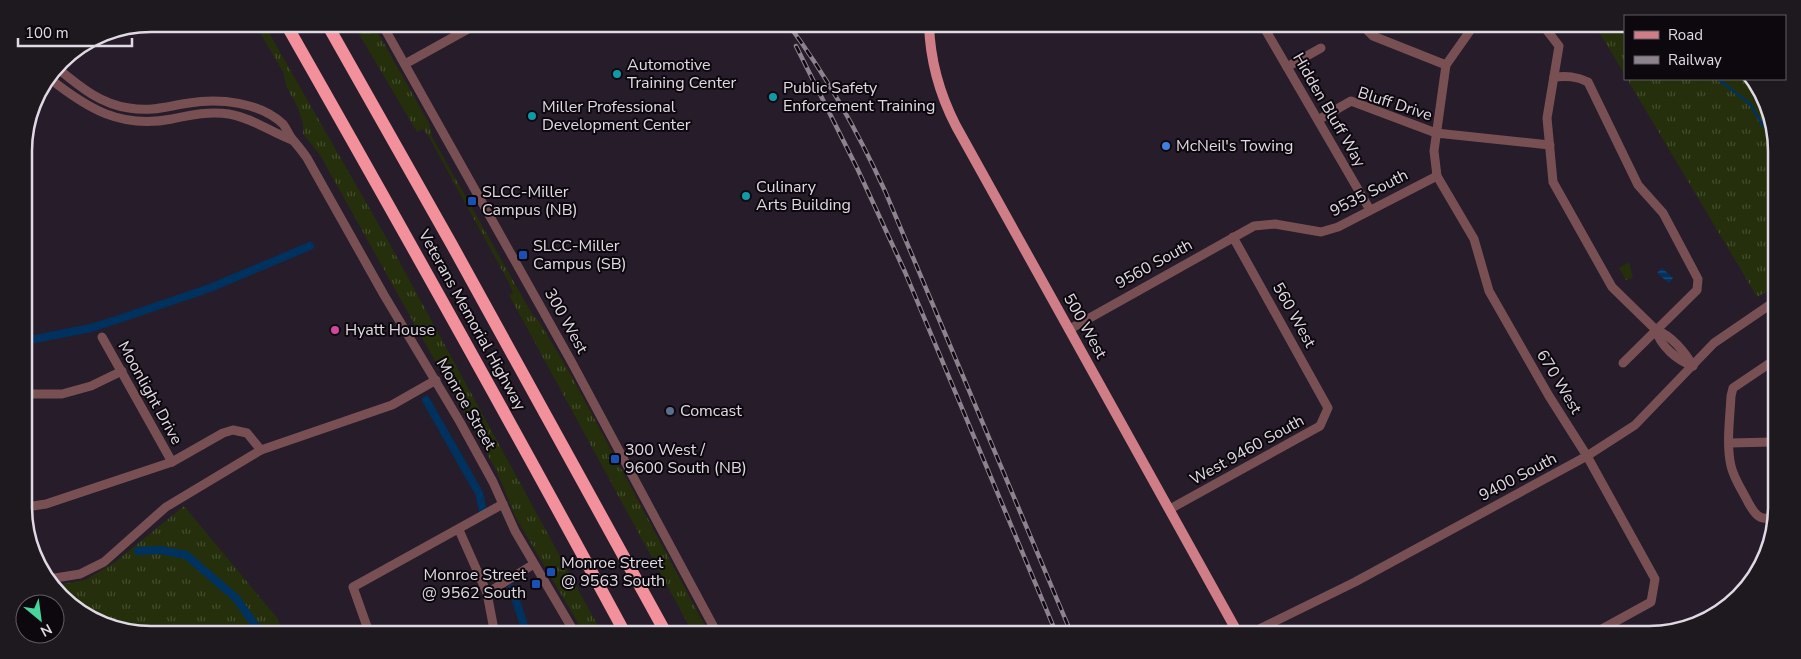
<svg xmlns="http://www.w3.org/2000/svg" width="1801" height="659" viewBox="0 0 1801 659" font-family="'Nunito Sans',sans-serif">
<defs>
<pattern id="grass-tufts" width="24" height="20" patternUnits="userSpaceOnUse" patternTransform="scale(1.25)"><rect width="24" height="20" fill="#252f0b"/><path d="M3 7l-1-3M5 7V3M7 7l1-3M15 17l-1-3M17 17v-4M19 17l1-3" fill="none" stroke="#444d2e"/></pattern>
<pattern id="water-rules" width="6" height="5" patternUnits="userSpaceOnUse" patternTransform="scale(1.25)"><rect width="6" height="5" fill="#003260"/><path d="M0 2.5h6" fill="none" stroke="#254f77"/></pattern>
</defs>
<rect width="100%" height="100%" fill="#261c2a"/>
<!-- grass -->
<g fill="url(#grass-tufts)">
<path d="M255,24H264L387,239L603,635H585L516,518L497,472L320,155L303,134V124L298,108L286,86L283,72Z"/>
<path d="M353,24H373L429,123L432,137L532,314L539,321L571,375L710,635H694L509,295L513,293L509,283L429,137L423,129L417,132Z"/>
<path d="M1594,24H1625V75Z"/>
<path d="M1627,79H1751L1776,134L1774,288L1757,297Z"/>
<path d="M1629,262L1633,278L1626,280L1619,268Z"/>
<path d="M184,506L278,619L283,635H151L111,629L56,592L52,586L85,580L115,562Z"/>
</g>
<!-- water -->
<path fill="url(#water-rules)" d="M1662,268L1673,278L1669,283L1657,273Z"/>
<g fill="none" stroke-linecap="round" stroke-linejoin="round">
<!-- stream -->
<path stroke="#003260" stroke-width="2.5" d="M1718,79L1750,104L1764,127L1776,138"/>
<!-- canal -->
<g stroke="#003260" stroke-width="8">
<path d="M25,341L91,328L122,318L210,288L310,246"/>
<path d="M426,400L479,493L483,511"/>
<path d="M138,551L160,550L186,555L236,598L262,635"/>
<path d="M512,588L527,635"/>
</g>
<!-- minor -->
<g stroke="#785053" stroke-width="9">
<path d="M382,24L571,361L718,635"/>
<path d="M1262,24L1370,210"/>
<path d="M1361,24L1373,36L1446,65"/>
<path d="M1481,24L1472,28L1446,65L1434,151L1437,176L1474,239L1489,291L1549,396L1587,456L1655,579L1651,602L1591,635"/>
<path d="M1542,24L1559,46L1547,118L1553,182L1612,287L1656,330C1671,335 1685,352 1693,366"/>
<path d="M405,64L477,24"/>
<path d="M1287,67L1321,48"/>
<path d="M57,68C79,86 100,104 129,108C152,112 168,106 189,103C220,98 259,102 283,124C287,129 289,136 293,140C298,146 303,152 307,158L384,295L460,422L493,482L515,531L576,635"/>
<path d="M1554,77C1567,76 1576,76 1588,82L1638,185L1663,213L1698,279L1697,290L1623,363"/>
<path d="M49,78C88,109 121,129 172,119C191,115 209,111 229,114C252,118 271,132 292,140"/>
<path d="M1318,120L1351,101L1436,133L1550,145"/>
<path d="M1070,329L1254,226L1275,224L1321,232L1338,227L1437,176"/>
<path d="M1656,330C1660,346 1678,361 1693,366"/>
<path d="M102,337L172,462"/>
<path d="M25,394H62L91,386L122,371"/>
<path d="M1730,443L1772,442"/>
<path d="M26,507L46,504L172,462L223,433L233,430L247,433L261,450"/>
<path d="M1170,509L1320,426L1328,408L1233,237"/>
<path d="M1771,517C1759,522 1753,511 1748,502C1742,490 1734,479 1731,466C1726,444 1730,418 1731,396L1733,388L1773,361"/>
<path d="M459,530L487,593L495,635"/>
<path d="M49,579L80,574L104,562L166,507L261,450L392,405L436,380"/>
<path d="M487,593L534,564"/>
<path d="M370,635L353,587L503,504"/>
<path d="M1247,635L1355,582L1587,456L1635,425L1714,343L1774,302"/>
</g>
<!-- major -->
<path stroke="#cf7e87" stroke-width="10" d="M929,24C930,59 940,95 956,126L1239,635"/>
<!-- highway -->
<g stroke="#f2909b" stroke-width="12">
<path d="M286,24C401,226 515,430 626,635"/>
<path d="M327,24L452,245L667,635"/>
</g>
<defs>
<g id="rail">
<path d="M788,24C826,75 858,132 885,191L1072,635"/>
<path d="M796,46L858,170L905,272L1057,635"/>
</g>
</defs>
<!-- rail casing -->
<use href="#rail" stroke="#8c838f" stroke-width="4.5"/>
<!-- rail -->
<use href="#rail" stroke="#0c080e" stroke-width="2.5" stroke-dasharray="8" stroke-linecap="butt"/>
</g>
<!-- markers -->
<g fill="#0f9aa8" stroke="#0c080e" stroke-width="2">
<circle cx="617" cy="74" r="5"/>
<circle cx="773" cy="97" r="5"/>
<circle cx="532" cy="116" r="5"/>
<circle cx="746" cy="196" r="5"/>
</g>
<circle fill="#3f7fe0" stroke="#0c080e" stroke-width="2" cx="1166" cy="146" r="5"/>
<g fill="#1a4fb4" stroke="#0c080e" stroke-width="2">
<rect x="467" y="196" width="10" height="10" rx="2.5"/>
<rect x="518" y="250" width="10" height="10" rx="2.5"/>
<rect x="610" y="454" width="10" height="10" rx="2.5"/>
<rect x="546" y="567" width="10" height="10" rx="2.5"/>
<rect x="531" y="579" width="10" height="10" rx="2.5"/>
</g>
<circle fill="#d1479c" stroke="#0c080e" stroke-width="2" cx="335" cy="330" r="5"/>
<circle fill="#5c6f8a" stroke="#0c080e" stroke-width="2" cx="670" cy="411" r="5"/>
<g text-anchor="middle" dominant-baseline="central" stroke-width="4" stroke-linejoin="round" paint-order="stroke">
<!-- poi labels -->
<g font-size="16" fill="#e0d9e3" stroke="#0c080e" text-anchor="start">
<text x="627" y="65">Automotive<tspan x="627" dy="18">Training Center</tspan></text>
<text x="783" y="88">Public Safety<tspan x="783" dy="18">Enforcement Training</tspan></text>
<text x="542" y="107">Miller Professional<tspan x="542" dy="18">Development Center</tspan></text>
<text x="1176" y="146">McNeil's Towing</text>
<text x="756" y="187">Culinary<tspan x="756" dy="18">Arts Building</tspan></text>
<text x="482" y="192">SLCC-Miller<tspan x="482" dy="18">Campus (NB)</tspan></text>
<text x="533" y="246">SLCC-Miller<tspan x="533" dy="18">Campus (SB)</tspan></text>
<text x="345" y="330">Hyatt House</text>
<text x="680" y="411">Comcast</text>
<text x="625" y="450">300 West /<tspan x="625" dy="18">9600 South (NB)</tspan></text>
<text x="561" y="563">Monroe Street<tspan x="561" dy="18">@ 9563 South</tspan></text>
<text x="526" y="575" text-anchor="end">Monroe Street<tspan x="526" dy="18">@ 9562 South</tspan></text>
</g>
<!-- street labels -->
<g font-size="16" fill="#e0d9e3" stroke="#0c080e">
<text transform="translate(1395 104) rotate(18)">Bluff Drive</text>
<text transform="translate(1329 110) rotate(60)">Hidden Bluff Way</text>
<text transform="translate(1369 193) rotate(-27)">9535 South</text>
<text transform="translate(1154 264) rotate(-29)">9560 South</text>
<text transform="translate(1294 315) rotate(61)">560 West</text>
<text transform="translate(472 320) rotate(61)">Veterans Memorial Highway</text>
<text transform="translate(566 321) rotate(61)">300 West</text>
<text transform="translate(1085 326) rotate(61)">500 West</text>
<text transform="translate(1559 382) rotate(59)">670 West</text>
<text transform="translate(150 393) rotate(61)">Moonlight Drive</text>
<text transform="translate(466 404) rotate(60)">Monroe Street</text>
<text transform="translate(1247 450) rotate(-29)">West 9460 South</text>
<text transform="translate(1518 477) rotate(-28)">9400 South</text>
</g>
</g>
<!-- crop -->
<path d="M0 0H1801V659H0ZM151 32H1649A119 119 0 0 1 1768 151V507A119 119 0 0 1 1649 626H151A119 119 0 0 1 32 507V151A119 119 0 0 1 151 32Z" fill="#1d191f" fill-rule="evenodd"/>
<path fill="none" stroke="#e0d9e3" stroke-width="2.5" d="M151 32H1649A119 119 0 0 1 1768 151V507A119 119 0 0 1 1649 626H151A119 119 0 0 1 32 507V151A119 119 0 0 1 151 32Z"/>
<!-- legend -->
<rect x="1624" y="15" width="162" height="65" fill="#0c080e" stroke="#615c63"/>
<rect x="1634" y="31" width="25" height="8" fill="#cf7e87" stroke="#615c63"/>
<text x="1668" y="40" font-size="15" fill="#e0d9e3">Road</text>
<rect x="1634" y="56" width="25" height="8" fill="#8c838f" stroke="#615c63"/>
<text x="1668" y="65" font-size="15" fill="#e0d9e3">Railway</text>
<!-- north arrow -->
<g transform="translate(40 619) rotate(151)"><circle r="24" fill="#0c080e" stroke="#615c63"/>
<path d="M0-4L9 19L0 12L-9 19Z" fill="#48d49d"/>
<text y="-8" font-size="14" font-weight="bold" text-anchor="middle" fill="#e0d9e3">N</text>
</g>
<!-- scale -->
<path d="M18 38v8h114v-8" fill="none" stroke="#e0d9e3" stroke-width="2.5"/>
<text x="25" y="38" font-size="15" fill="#e0d9e3" stroke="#0c080e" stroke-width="4" paint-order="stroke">100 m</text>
</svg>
